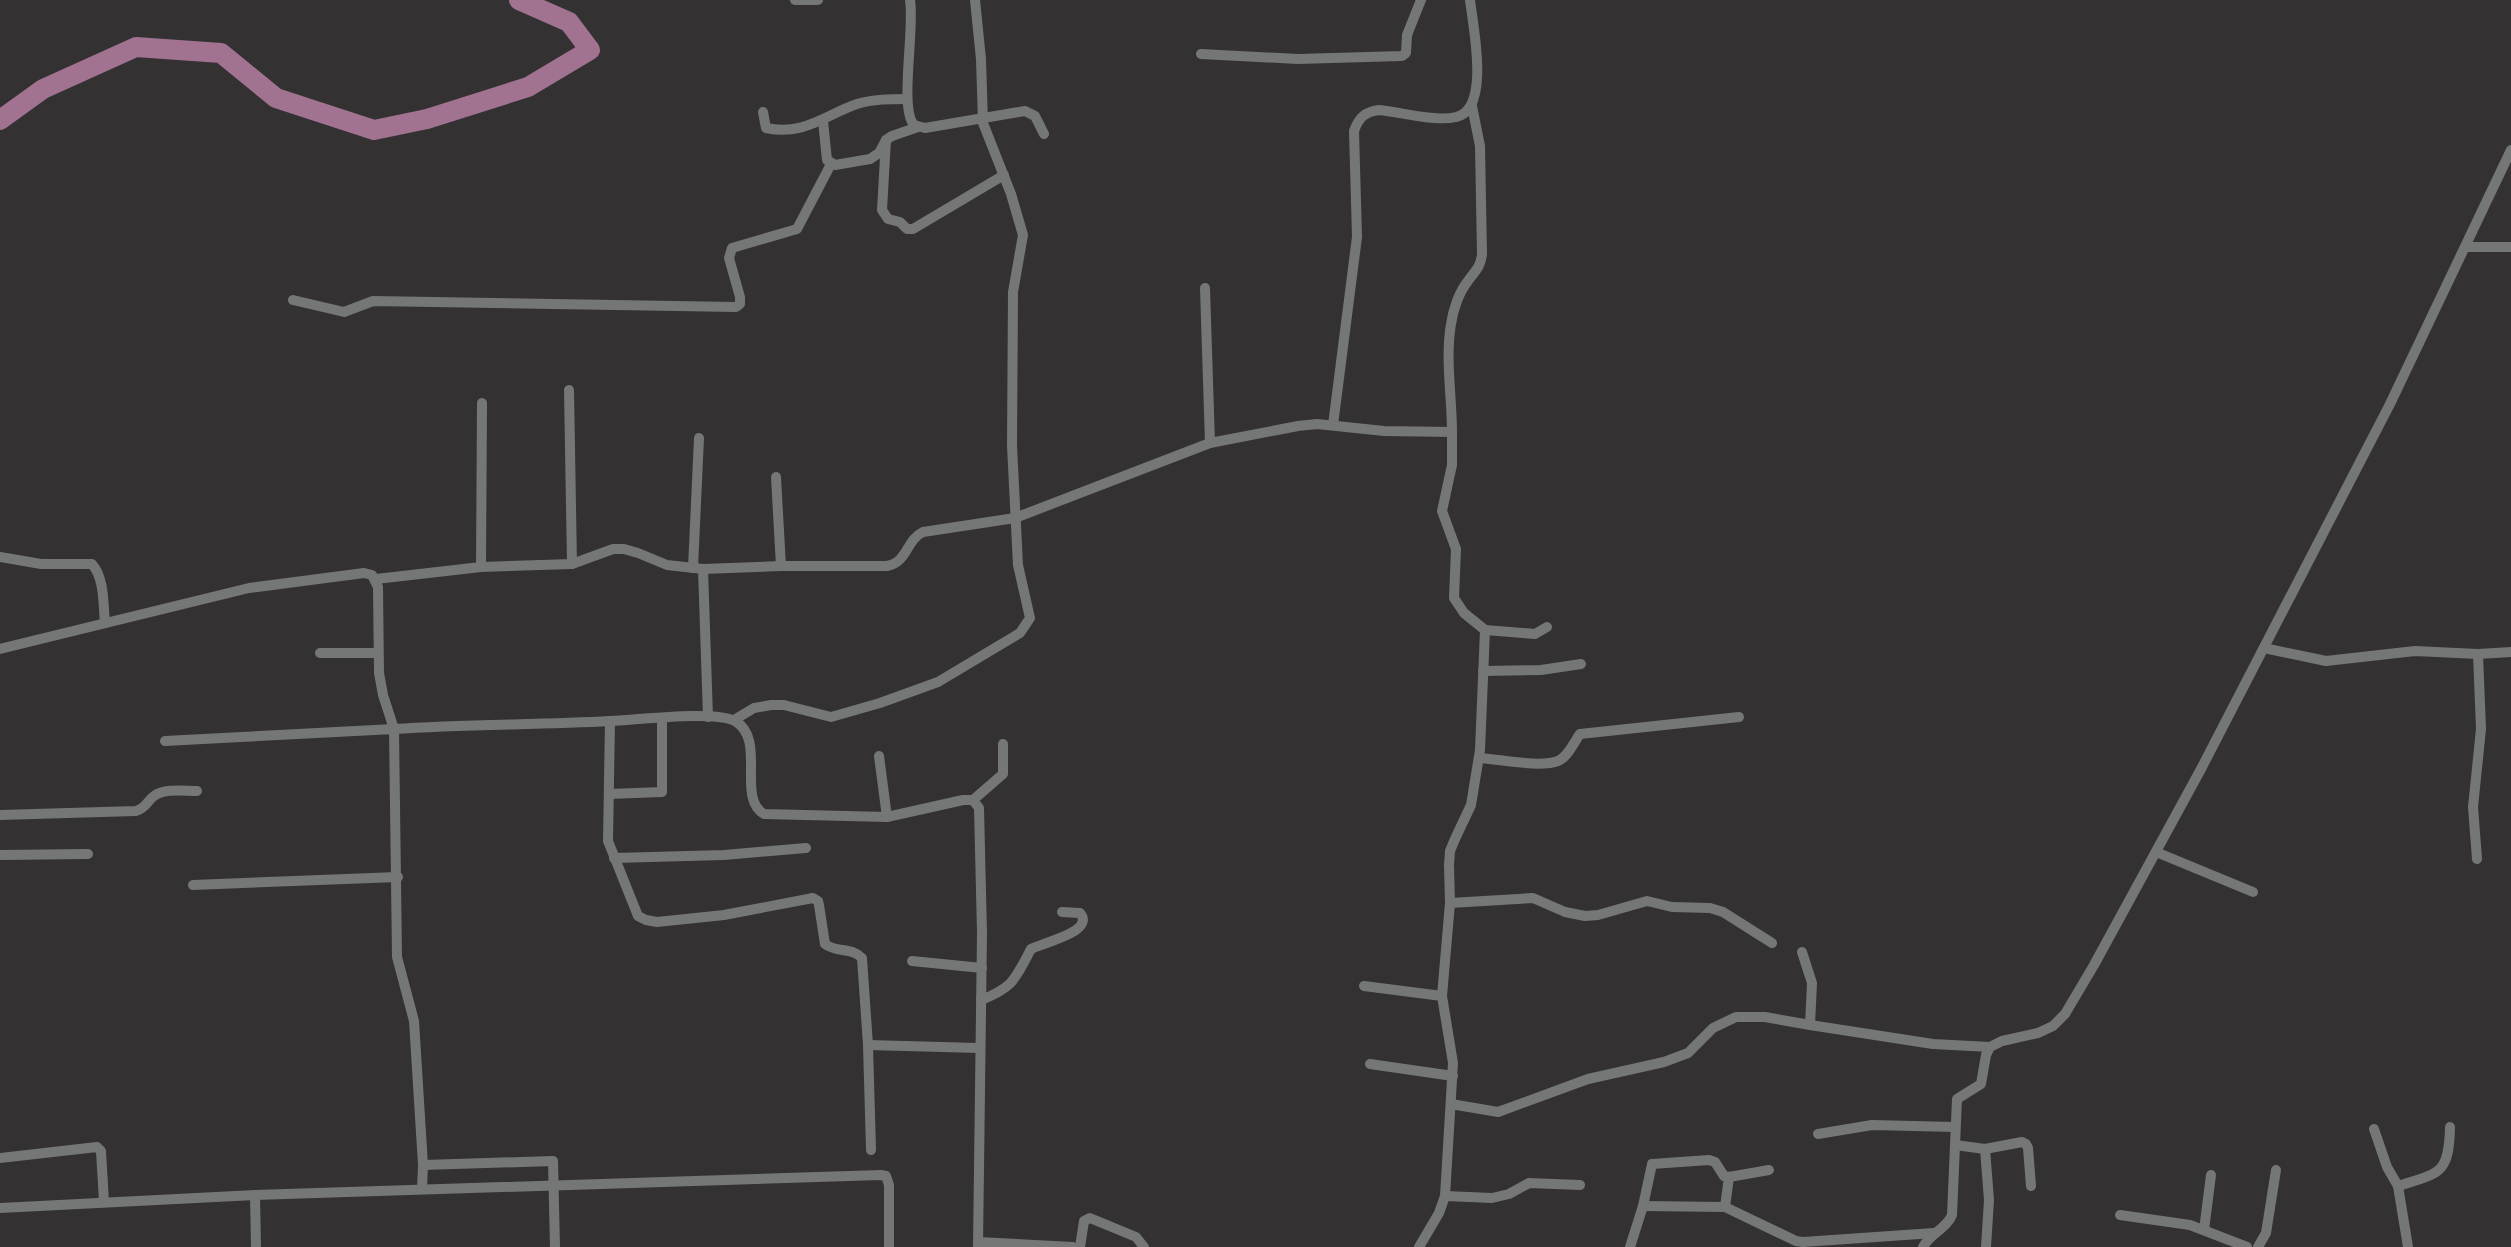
<svg xmlns="http://www.w3.org/2000/svg" width="2511" height="1247" viewBox="0 0 2511 1247" font-family="Inter,sans-serif">
<rect width="100%" height="100%" fill="#333132"/>
<g fill="none" stroke-linecap="round" stroke-linejoin="round">
<!-- river -->
<path stroke="#a27391" stroke-width="20" d="M0,120L43,89L136,47L221,53L276,98L374,130L427,119L528,87L590,50L569,22L519,0"/>
<!-- minor -->
<g stroke="#757676" stroke-width="10">
<path d="M795,0H818"/>
<path d="M910,0C915,29 899,108 914,125L925,128L1025,111L1035,116L1044,134"/>
<path d="M1201,54L1298,59L1402,56L1406,53L1407,35L1421,0"/>
<path d="M763,112L766,128C804,136 825,115 857,104C873,99 891,99 907,99"/>
<path d="M823,121L827,160L835,165L870,159L879,153L886,140L892,136L918,127"/>
<path d="M886,140L882,210L888,219L900,222L907,229H913L1004,175"/>
<path d="M2466,247H2511"/>
<path d="M1205,288L1210,443"/>
<path d="M293,300L344,312L373,301L736,307L740,304V297L729,258L732,248L797,229L831,164"/>
<path d="M569,390L572,564"/>
<path d="M1333,425L1357,237L1354,131C1359,117 1365,112 1379,110C1401,112 1435,122 1456,117C1491,110 1473,26 1470,0"/>
<path d="M1452,432C1452,397 1445,359 1451,324C1453,310 1459,292 1468,281C1475,271 1480,268 1482,255L1480,146L1472,106"/>
<path d="M776,477L781,566"/>
<path d="M0,557L41,564H92C105,579 103,605 105,623"/>
<path d="M481,567L482,403"/>
<path d="M693,568L699,438"/>
<path d="M703,569L708,717"/>
<path d="M376,579L481,567L572,564L613,549H624L638,553L667,565L703,569L781,566H887C908,562 906,540 923,532L1015,518L1210,443L1298,426L1317,424L1384,431L1452,432V465L1442,511L1456,549L1454,598L1464,613L1485,630L1480,750L1471,805L1455,839L1450,851L1449,865L1450,903L1442,996L1453,1063L1445,1196L1439,1213L1419,1247"/>
<path d="M1485,630L1535,634L1547,627"/>
<path d="M2264,648L2326,661L2415,651L2478,654L2511,652"/>
<path d="M320,653H378"/>
<path d="M1483,671L1541,670L1581,664"/>
<path d="M734,720L754,708L771,705H784L831,717L880,703L938,682L1020,633L1030,618L1018,565L1012,446L1013,292L1023,235L1011,194L983,123L981,59L975,0"/>
<path d="M610,721L608,841L638,916L646,920L657,922L724,915L813,898L818,901L819,905L825,944C836,953 852,947 862,958L868,1045L871,1150"/>
<path d="M165,741L394,729L397,957L414,1021L423,1165L422,1189"/>
<path d="M879,756L887,817"/>
<path d="M1479,758C1499,759 1540,768 1558,761C1568,757 1574,742 1580,734L1739,717"/>
<path d="M609,794L662,792V718"/>
<path d="M973,800L1003,774V744"/>
<path d="M0,815L136,811C146,808 147,801 154,796C165,788 184,791 197,791"/>
<path d="M2156,852L2253,892"/>
<path d="M0,855L88,854"/>
<path d="M614,858L724,855L806,848"/>
<path d="M2477,859L2473,807L2481,729L2478,654"/>
<path d="M193,885L398,877"/>
<path d="M1450,903L1533,898L1565,912L1585,916L1598,915L1647,901L1672,907L1710,908L1723,912L1772,943"/>
<path d="M1802,952L1812,983L1810,1025L1933,1044L1990,1047"/>
<path d="M912,961L982,968"/>
<path d="M1364,986L1442,996"/>
<path d="M981,1000C1014,987 1015,979 1031,949C1041,943 1096,932 1080,913L1062,912"/>
<path d="M868,1045L979,1048"/>
<path d="M1370,1064L1453,1076"/>
<path d="M1451,1104L1498,1112L1588,1079L1664,1062L1688,1053L1713,1028L1736,1017H1765L1810,1025"/>
<path d="M2374,1129L2387,1167L2398,1186L2408,1247"/>
<path d="M1818,1134L1872,1125L1955,1127"/>
<path d="M1955,1145L1985,1149L2022,1142L2026,1144L2028,1148L2031,1186"/>
<path d="M1985,1149L1989,1200L1986,1247"/>
<path d="M0,1158L97,1147L101,1151L104,1202"/>
<path d="M423,1165L553,1161L555,1247"/>
<path d="M2398,1186C2439,1173 2449,1175 2450,1127"/>
<path d="M255,1195L256,1247"/>
<path d="M1445,1196L1492,1198L1509,1194L1529,1183L1580,1185"/>
<path d="M1643,1206L1725,1207L1796,1241L1803,1242L1934,1233"/>
<path d="M1725,1207L1729,1177"/>
<path d="M0,1208L255,1195L881,1175L886,1176L889,1185V1247"/>
<path d="M2120,1215L2190,1225L2247,1247"/>
<path d="M2204,1230L2211,1175"/>
<path d="M978,1242L1073,1247"/>
<path d="M1080,1247L1084,1221L1090,1218L1136,1237L1144,1247"/>
<path d="M1630,1247L1643,1206L1652,1164L1709,1160L1715,1162L1724,1176L1729,1177L1769,1170"/>
<path d="M2258,1247L2266,1233L2276,1170"/>
</g>
<!-- tertiary -->
<g stroke="#757676" stroke-width="10">
<path d="M0,649L249,588L364,573L372,575L378,587L379,673L383,695L394,729C466,724 538,725 610,721C637,720 715,710 735,721C767,739 736,798 764,814L887,817L963,800H973L979,808L982,933L978,1247"/>
<path d="M1923,1247C1930,1234 1947,1228 1952,1215L1957,1099L1981,1084L1986,1055L1990,1047L2002,1041L2038,1033L2053,1026L2065,1014L2094,965L2201,769L2390,404L2511,150"/>
</g>
</g>
</svg>
